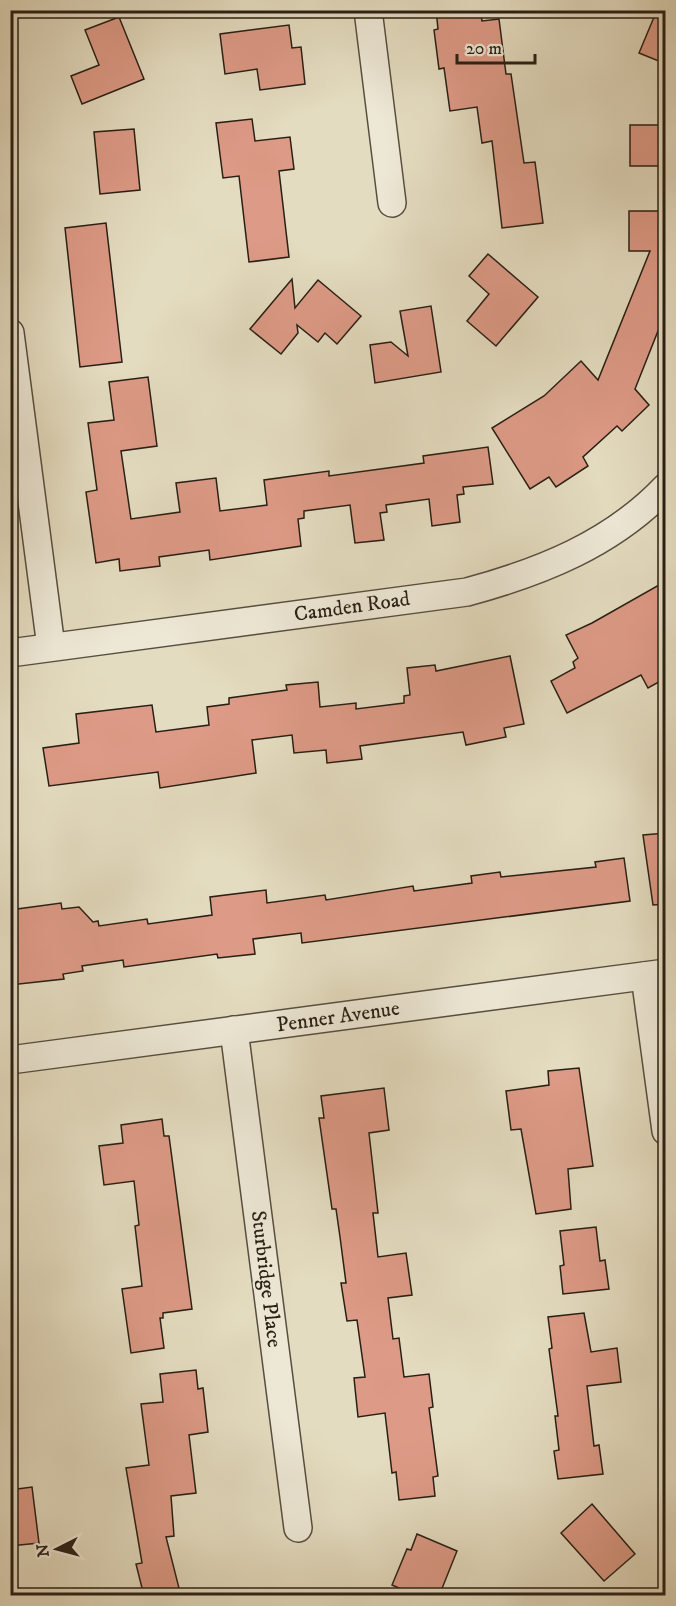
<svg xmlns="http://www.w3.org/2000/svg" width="676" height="1606" viewBox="0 0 676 1606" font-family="'IM FELL DW Pica',serif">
<rect width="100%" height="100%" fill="#e4dcc0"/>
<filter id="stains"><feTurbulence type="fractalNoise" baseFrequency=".00333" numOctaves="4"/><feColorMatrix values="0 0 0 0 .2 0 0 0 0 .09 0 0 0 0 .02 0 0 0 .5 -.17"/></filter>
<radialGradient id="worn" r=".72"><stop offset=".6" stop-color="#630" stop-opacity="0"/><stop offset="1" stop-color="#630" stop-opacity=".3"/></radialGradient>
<!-- building -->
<g fill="#dd9a86" stroke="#281f15" stroke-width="1.5">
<path d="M436,10H480L482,21L499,19L506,74H511L524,163L535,162L543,223L502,228L492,141L482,143L477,107L450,111L444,68L439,69L434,30L438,29Z"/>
<path d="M657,10H666V64L639,53Z"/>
<path d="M119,17L144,79L82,104L71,76L99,65L85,30Z"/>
<path d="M289,25L292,48L301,47L305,84L260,90L257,69L225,74L220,34Z"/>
<path d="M252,119L255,141L290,137L294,169L279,171L289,257L249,262L239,176L223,178L216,123Z"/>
<rect x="630" y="125" width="36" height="41"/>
<path d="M134,129L140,190L100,194L94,132Z"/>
<path d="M629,211H666V334L658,331L635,389L649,405L622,431L617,426L583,457L588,466L556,487L549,477L530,489L492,428L544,396L581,361L598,380L650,251H629Z"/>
<path d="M106,223L122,362L80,367L65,228Z"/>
<path d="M488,254L538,297L496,346L467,321L489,294L469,276Z"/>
<path d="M292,279L295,308L318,280L361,316L337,344L325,333L318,342L297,325L298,333L281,354L250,329Z"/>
<path d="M431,306L441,372L375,383L370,345L391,342L408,356L400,311Z"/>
<path d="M148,377L157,446L121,451L131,519L180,512L176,483L216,478L220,511L267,505L264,480L329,471V476L424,463L423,456L488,447L493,484L463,487L464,494L457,495L460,522L432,526L429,499L386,505L387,512L380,513L384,540L355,543L350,505L304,511V518L298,519L301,546L210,560L209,550L159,557L160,566L120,571L119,559L96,563L86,492L97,490L88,423L114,420L109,382Z"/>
<path d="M666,581V678L648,688L641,675L567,713L551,681L575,668L573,662L578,658L566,635L592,623Z"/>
<path d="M510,656L524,724L504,728L506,737L466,745L463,732L360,746L362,759L327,763L326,750L294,753L292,735L252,740L256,773L160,788L158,772L49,786L43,748L79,743L76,714L152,705L156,732L209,725L207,707L229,704V698L287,690L286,685L318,682L320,707L356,703V709L404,703V696L410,695L407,668L435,665L436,671Z"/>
<path d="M666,833V904L653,905L643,835Z"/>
<path d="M624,858L630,901L302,943L301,933L253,939L255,954L218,958L217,954L124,967L123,960L82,966L83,971L63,974L64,979L10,985V910L61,903L62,909L79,907L93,922L98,921L99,926L147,919L148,924L212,915L210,897L266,890L267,903L325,895L326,900L413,886L414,891L472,883L471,876L500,872L501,877L596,867L595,862Z"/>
<path d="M579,1068L593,1166L568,1169L571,1209L536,1214L521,1129L511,1130L506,1091L549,1085L548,1071Z"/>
<path d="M384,1088L389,1130L369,1133L378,1213H373L378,1257L406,1253L412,1295L388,1298L393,1339L399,1338L404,1377L429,1374L433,1407L429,1408L438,1476L433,1477L435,1496L399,1500L396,1472L392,1473L385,1413L358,1417L354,1378L365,1377L357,1320L347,1321L341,1283H346L340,1237L336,1209H332L319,1118H324L321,1096Z"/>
<path d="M162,1119L164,1136H169L192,1309L163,1313V1318H160L164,1348L131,1353L122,1289L142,1286L135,1226L139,1225L134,1181L104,1185L99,1146L123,1143L121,1125Z"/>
<path d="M596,1227L600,1261L605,1260L609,1289L563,1294L560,1266L564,1265L560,1231Z"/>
<path d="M584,1313L591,1352L617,1348L621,1382L587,1386L594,1446L599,1445L603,1474L558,1479L554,1451L559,1450L555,1416H558L549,1349L552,1348L548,1317Z"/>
<path d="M196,1370L198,1389L203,1388L208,1432L189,1435L196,1493L171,1496L174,1536L166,1537L181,1596H144L136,1564L142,1563L126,1468L149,1465L141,1404L163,1402L160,1374Z"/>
<path d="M32,1487L39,1543L10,1546V1490Z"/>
<path d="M592,1504L635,1554L604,1581L561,1533Z"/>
<path d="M417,1534L457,1551L439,1596H417L392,1585L407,1549L411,1550Z"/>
</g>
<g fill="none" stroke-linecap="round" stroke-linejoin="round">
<defs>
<g id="minor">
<path d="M368,10L392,203"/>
<path d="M10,333L51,647"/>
<path d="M10,653L467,592C541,572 612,544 666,487"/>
<path d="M645,976L666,1131"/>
<path d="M234,1030L298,1528"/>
<path d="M10,1060L666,973"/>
</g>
</defs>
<!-- minor casing -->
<use href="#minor" stroke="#574e40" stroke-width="30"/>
<!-- minor -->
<use href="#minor" stroke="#ede8d6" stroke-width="27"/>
</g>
<g text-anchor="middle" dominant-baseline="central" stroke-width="4.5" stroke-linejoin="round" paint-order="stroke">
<!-- street labels -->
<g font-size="21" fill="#281f15" stroke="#ede8d6">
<text transform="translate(352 607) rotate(-8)">Camden Road</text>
<text transform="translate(338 1017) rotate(-8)">Penner Avenue</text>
<text transform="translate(266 1279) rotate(83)">Sturbridge Place</text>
</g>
</g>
<!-- margin -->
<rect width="676" height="1606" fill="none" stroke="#e4dcc0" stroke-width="36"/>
<rect x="12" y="12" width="652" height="1582" fill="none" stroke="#281f15" stroke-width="3"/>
<rect x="18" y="18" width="640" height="1570" fill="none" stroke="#281f15" stroke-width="1.5"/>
<!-- north arrow -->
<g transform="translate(57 1549) rotate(264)" stroke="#ede8d6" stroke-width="4.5" paint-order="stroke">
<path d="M0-4.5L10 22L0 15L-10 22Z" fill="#281f15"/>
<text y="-9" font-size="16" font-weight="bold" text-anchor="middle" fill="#281f15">N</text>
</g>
<!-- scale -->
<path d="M457 54v9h78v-9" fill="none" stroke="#281f15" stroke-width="3"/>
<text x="466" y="54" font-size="18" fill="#281f15" stroke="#ede8d6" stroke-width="4.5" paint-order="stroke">20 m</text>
<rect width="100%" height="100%" filter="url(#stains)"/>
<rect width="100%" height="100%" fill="url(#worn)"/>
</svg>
